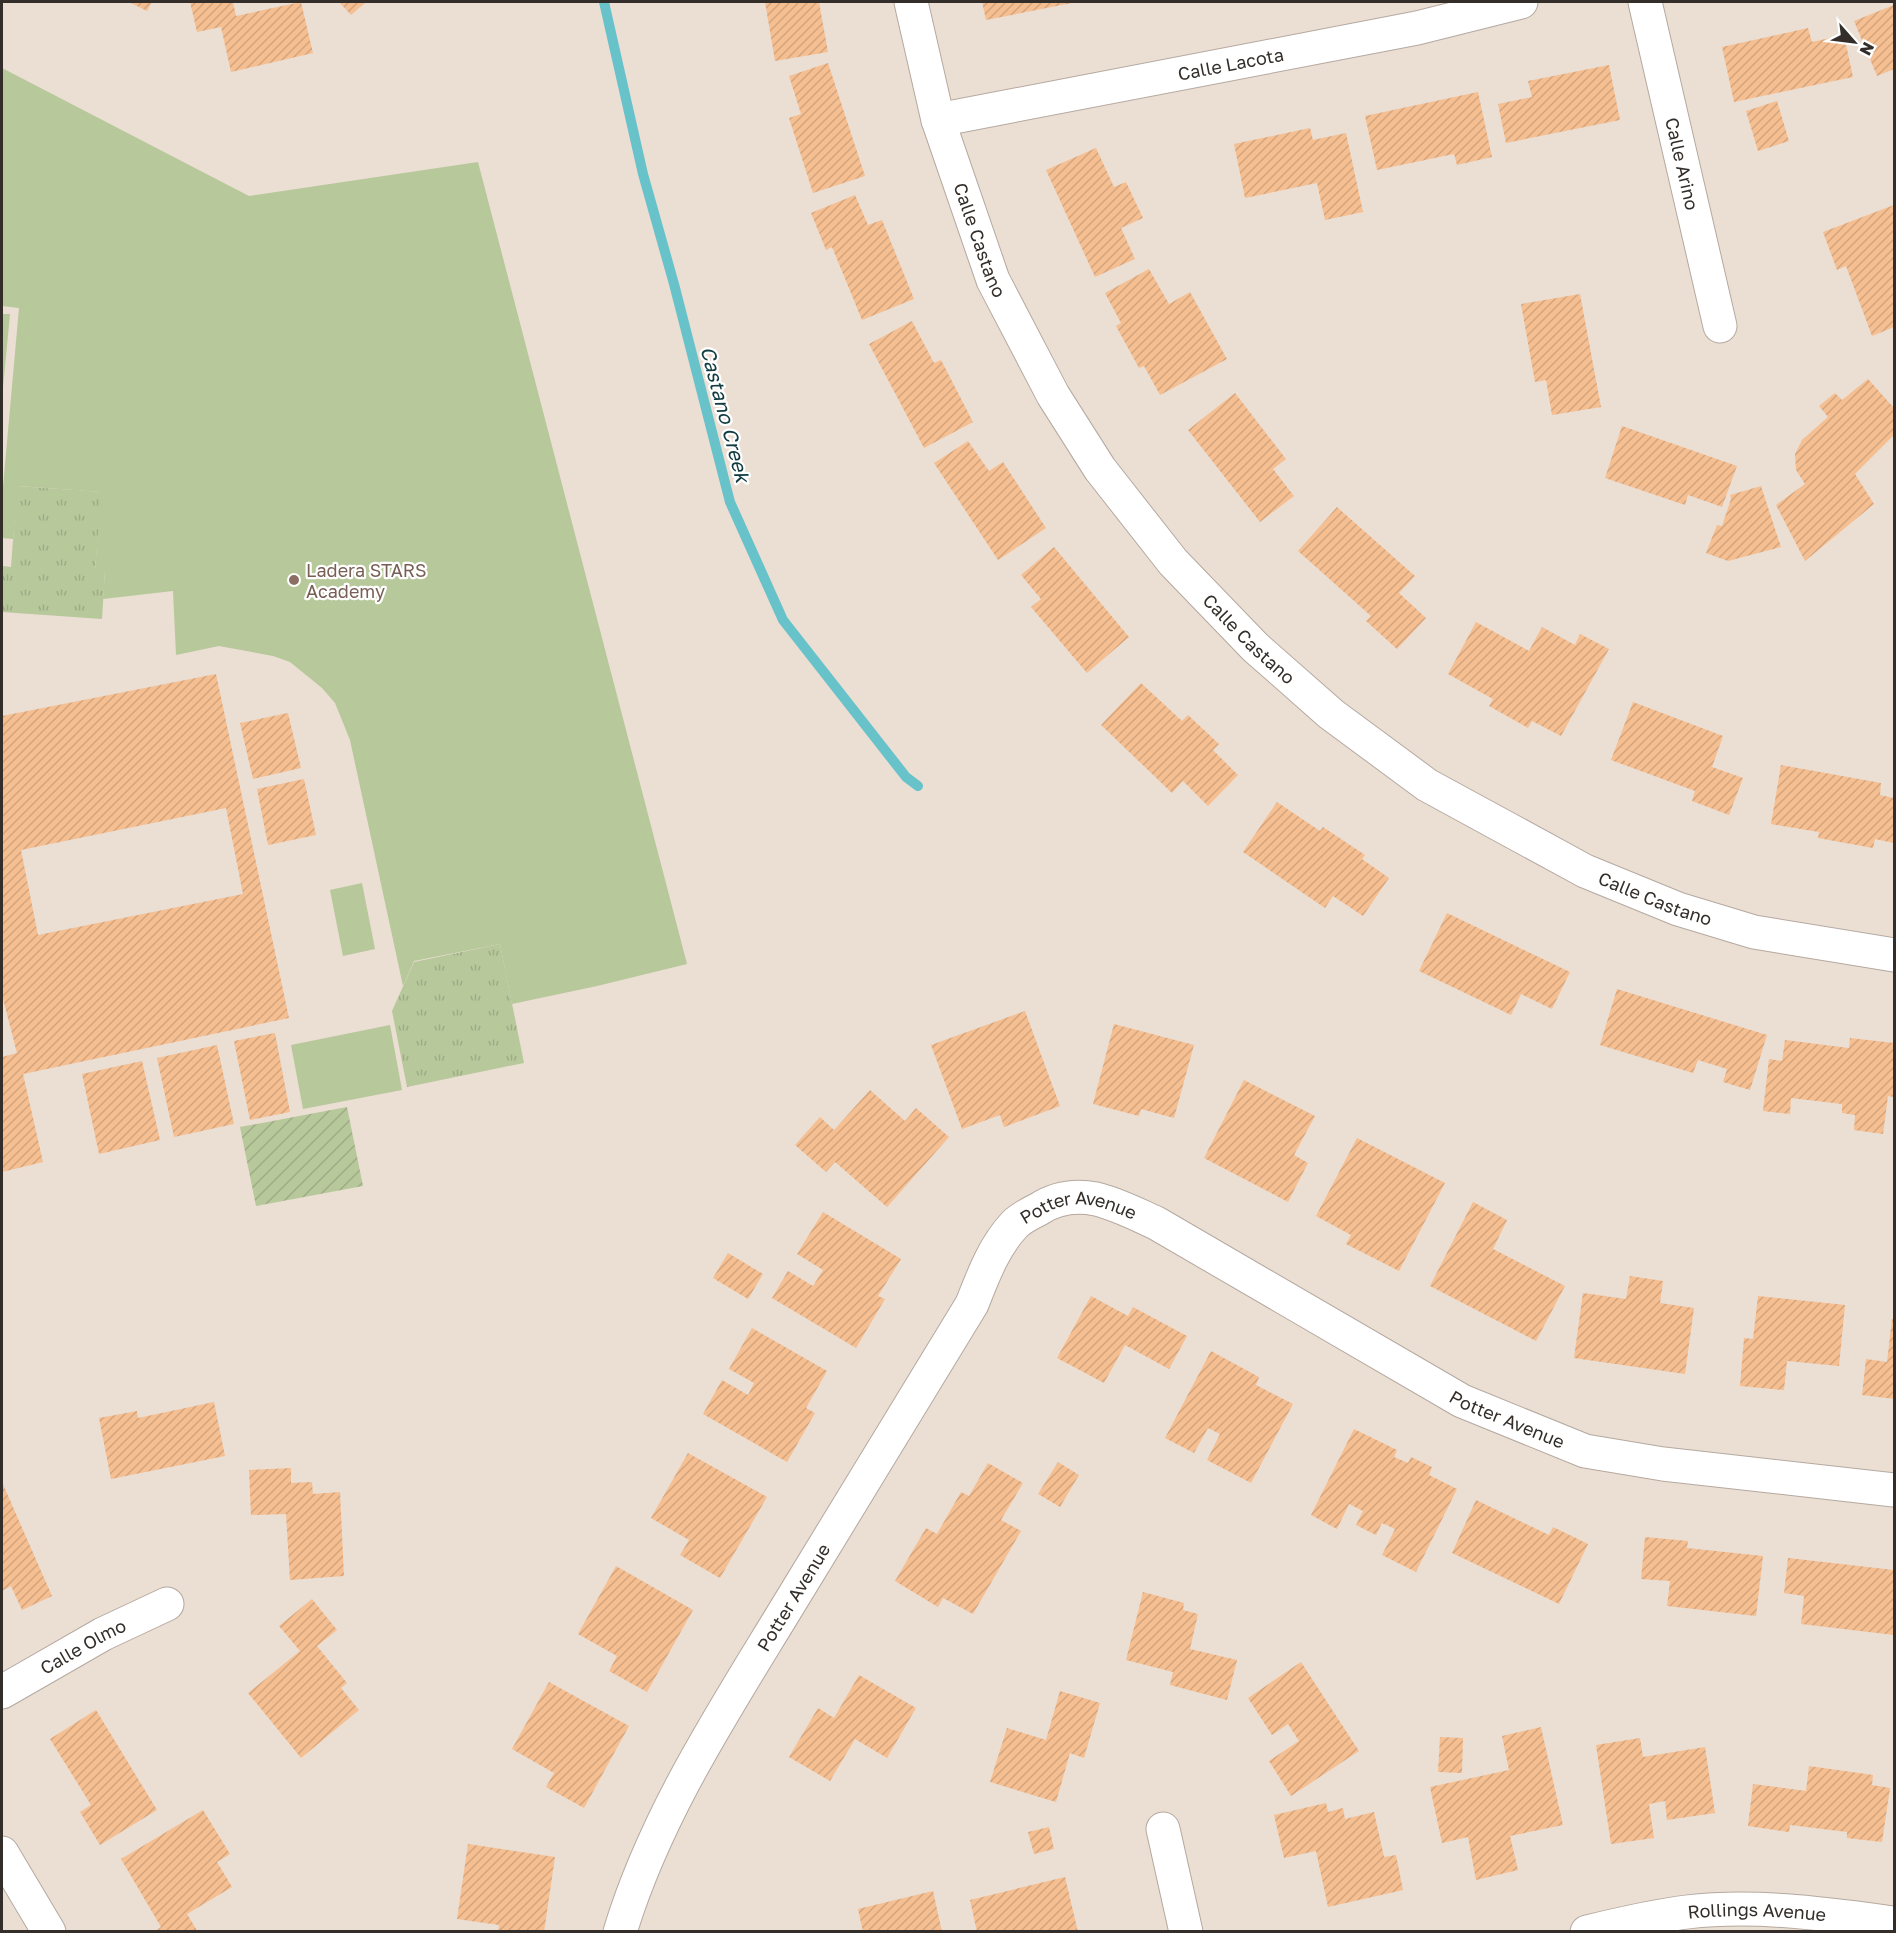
<svg xmlns="http://www.w3.org/2000/svg" width="1896" height="1933" viewBox="0 0 1896 1933" font-family="'Golos Text',sans-serif">
<defs>
<pattern id="park-tufts" width="24" height="20" patternUnits="userSpaceOnUse" patternTransform="scale(1.5)"><rect width="24" height="20" fill="#b7c89b"/><path d="M3 7l-1-3M5 7V3M7 7l1-3M15 17l-1-3M17 17v-4M19 17l1-3" fill="none" stroke="#9eac86"/></pattern>
<pattern id="garden-furrows" width="10" height="10" patternUnits="userSpaceOnUse" patternTransform="scale(1.5)"><rect width="10" height="10" fill="#b7c89b"/><path d="M-1 1l2-2M0 10L10 0M9 11l2-2" fill="none" stroke="#9eac86"/></pattern>
<pattern id="building-hatch" width="6" height="6" patternUnits="userSpaceOnUse" patternTransform="scale(1.5)"><rect width="6" height="6" fill="#f6bf91"/><path d="M-1 1l2-2M0 6l6-6M5 7l2-2" fill="none" stroke="#d3a47d"/></pattern>
</defs>
<rect width="100%" height="100%" fill="#ebded3"/>
<!-- park -->
<g fill="url(#park-tufts)">
<path d="M17,486L102,492L95,570L105,571L102,619L2,612L3,566L11,567Z"/>
<path d="M500,944L524,1063L407,1087L392,1011L414,962Z"/>
</g>
<!-- garden -->
<path fill="url(#garden-furrows)" d="M347,1107L363,1186L256,1206L240,1127Z"/>
<!-- pitch -->
<g fill="#b7c89b">
<path d="M2,68L249,196L478,162L687,964L597,986L512,1004L500,944L414,961L403,986L350,740L335,703L322,688L290,662L273,656L219,646L176,655L173,591L103,599L105,572L95,571L101,492L18,486L13,539L2,538V498L19,308L2,306Z"/>
<path d="M2,314H10L2,398Z"/>
<path d="M362,883L375,949L343,956L330,890Z"/>
<path d="M390,1025L402,1090L303,1109L291,1045Z"/>
</g>
<g fill="none" stroke-linecap="round" stroke-linejoin="round">
<!-- stream -->
<path stroke="#67c2ca" stroke-width="10" d="M604,2L643,174L674,284L730,502L783,620L906,777L918,786"/>
</g>
<!-- building -->
<g fill="url(#building-hatch)" fill-rule="evenodd">
<path d="M129,2H152L147,11Z"/>
<path d="M190,2H233L236,16L301,2L313,53L231,72L221,27L197,32Z"/>
<path d="M339,2H366L351,15Z"/>
<path d="M765,2H819L828,52L775,61Z"/>
<path d="M982,2H1072V3L986,20Z"/>
<path d="M1894,5V69L1877,76L1854,21Z"/>
<path d="M1808,28L1812,42L1844,35L1853,77L1734,102L1722,47Z"/>
<path d="M828,63L865,176L813,193L789,118L801,114L789,76Z"/>
<path d="M1609,65L1620,120L1506,143L1498,104L1532,97L1528,81Z"/>
<path d="M1478,92L1492,157L1457,165L1454,154L1377,170L1365,116Z"/>
<path d="M1777,101L1789,141L1758,151L1746,111Z"/>
<path d="M1310,128L1313,140L1346,133L1363,212L1325,220L1317,183L1245,198L1234,144Z"/>
<path d="M1096,148L1114,187L1126,182L1143,218L1121,228L1135,259L1095,277L1046,170Z"/>
<path d="M855,195L868,225L882,220L914,299L862,320L832,247L826,250L811,213Z"/>
<path d="M1894,205V327L1872,336L1846,266L1837,270L1823,232Z"/>
<path d="M1149,269L1169,304L1190,292L1227,359L1160,395L1144,366L1139,368L1116,326L1121,323L1105,293Z"/>
<path d="M1580,294L1601,407L1552,415L1546,380L1535,382L1521,304Z"/>
<path d="M912,321L934,363L941,360L973,422L924,448L869,344Z"/>
<path d="M1868,379L1894,408V435L1855,474L1874,504L1805,561L1776,505L1805,484L1796,470L1795,454L1802,440L1828,417L1819,406L1835,393L1842,400Z"/>
<path d="M1235,393L1286,459L1273,469L1294,496L1260,522L1188,430Z"/>
<path d="M1622,426L1737,466L1722,507L1688,495L1685,505L1605,478Z"/>
<path d="M968,441L989,471L1003,462L1046,528L998,560L934,463Z"/>
<path d="M1761,486L1781,547L1728,561L1706,553L1717,525L1722,526L1731,499L1730,495Z"/>
<path d="M1337,507L1415,576L1399,593L1426,618L1397,649L1366,621L1371,616L1298,551Z"/>
<path d="M1054,547L1129,637L1087,673L1031,607L1041,599L1021,575Z"/>
<path d="M1476,622L1529,651L1542,627L1575,645L1580,634L1609,649L1561,736L1532,721L1528,728L1489,706L1493,699L1448,674Z"/>
<path d="M216,674L289,1018L23,1074L43,1162L2,1172V1057L17,1053L2,995V716ZM226,808L243,894L38,935L21,850Z"/>
<path d="M1141,683L1182,721L1188,715L1219,744L1213,750L1238,775L1208,806L1183,781L1172,793L1101,725Z"/>
<path d="M1633,702L1723,736L1712,767L1743,778L1729,815L1692,801L1695,791L1611,760Z"/>
<path d="M288,713L301,768L253,779L240,723Z"/>
<path d="M1781,765L1881,783L1880,795L1894,798V843L1875,839L1873,848L1818,838L1819,832L1771,824Z"/>
<path d="M304,779L316,835L268,845L257,789Z"/>
<path d="M1277,802L1320,831L1323,827L1365,855L1362,859L1389,878L1363,916L1333,896L1325,908L1243,852Z"/>
<path d="M1447,913L1570,972L1552,1009L1521,994L1511,1015L1419,971Z"/>
<path d="M1617,989L1767,1035L1750,1090L1723,1082L1727,1069L1698,1060L1693,1073L1600,1045Z"/>
<path d="M1025,1011L1060,1106L1004,1127L1000,1115L962,1129L931,1045Z"/>
<path d="M1114,1024L1194,1045L1174,1118L1141,1109L1139,1116L1093,1104Z"/>
<path d="M275,1033L290,1112L250,1120L234,1041Z"/>
<path d="M1850,1038L1894,1043V1097L1888,1096L1883,1134L1854,1130L1855,1115L1842,1113V1104L1791,1098L1790,1114L1763,1111L1769,1059L1782,1061L1785,1040L1849,1048Z"/>
<path d="M217,1045L234,1124L174,1137L157,1058Z"/>
<path d="M142,1061L160,1140L99,1154L82,1074Z"/>
<path d="M1244,1080L1315,1116L1294,1155L1308,1163L1288,1202L1204,1158Z"/>
<path d="M870,1090L905,1121L916,1108L949,1137L887,1207L835,1162L826,1172L795,1145L820,1117L834,1130Z"/>
<path d="M1357,1138L1445,1183L1399,1271L1346,1244L1351,1235L1316,1216Z"/>
<path d="M1473,1202L1507,1220L1493,1249L1565,1286L1536,1341L1430,1286Z"/>
<path d="M823,1212L901,1259L878,1296L885,1299L856,1348L772,1298L788,1271L813,1286L823,1270L797,1254Z"/>
<path d="M728,1253L763,1274L748,1299L713,1278Z"/>
<path d="M1630,1276L1663,1281L1660,1303L1694,1308L1685,1374L1574,1358L1583,1293L1626,1299Z"/>
<path d="M1091,1296L1128,1316L1133,1307L1187,1336L1169,1369L1125,1345L1104,1383L1057,1358Z"/>
<path d="M1758,1296L1845,1305L1839,1366L1787,1361L1784,1390L1740,1386L1744,1338L1753,1339Z"/>
<path d="M1892,1319H1894V1399L1862,1395L1866,1359L1887,1362Z"/>
<path d="M752,1328L827,1371L806,1408L815,1413L787,1462L703,1414L722,1380L748,1395L754,1383L729,1369Z"/>
<path d="M1211,1351L1259,1377L1256,1385L1293,1404L1251,1483L1207,1460L1220,1434L1208,1428L1194,1453L1165,1438Z"/>
<path d="M214,1402L225,1456L111,1479L99,1418L137,1411L138,1418Z"/>
<path d="M1354,1429L1397,1450L1394,1457L1408,1463L1411,1457L1432,1467L1429,1475L1457,1489L1416,1572L1382,1555L1395,1529L1382,1523L1376,1535L1356,1525L1363,1511L1349,1504L1337,1529L1311,1515Z"/>
<path d="M688,1453L767,1497L720,1578L680,1555L689,1540L651,1518Z"/>
<path d="M1058,1462L1079,1475L1060,1507L1038,1494Z"/>
<path d="M988,1463L1023,1483L1001,1520L1021,1531L973,1614L943,1598L938,1607L895,1581L926,1528L937,1534L961,1492L969,1496Z"/>
<path d="M291,1468V1483L312,1482L313,1494L340,1492L344,1576L290,1580L286,1514L251,1515L249,1470Z"/>
<path d="M2,1482L52,1596L22,1610L11,1586L2,1591Z"/>
<path d="M1476,1500L1549,1535L1553,1527L1588,1544L1559,1604L1452,1553Z"/>
<path d="M1645,1537L1688,1541L1687,1548L1763,1556L1756,1616L1667,1606L1670,1581L1641,1579Z"/>
<path d="M1788,1558L1894,1570V1635L1801,1624L1804,1596L1784,1593Z"/>
<path d="M616,1566L693,1610L647,1692L609,1671L617,1656L578,1634Z"/>
<path d="M1143,1592L1184,1603L1183,1610L1198,1614L1190,1649L1237,1660L1227,1700L1170,1685L1173,1672L1126,1660Z"/>
<path d="M312,1599L337,1630L317,1646L347,1683L341,1688L359,1710L301,1758L248,1693L300,1651L279,1626Z"/>
<path d="M1301,1662L1359,1751L1291,1796L1269,1761L1299,1741L1288,1724L1272,1735L1248,1698Z"/>
<path d="M859,1675L916,1708L887,1758L855,1739L830,1781L789,1757L818,1708L834,1718Z"/>
<path d="M549,1682L629,1726L584,1808L546,1787L554,1773L512,1749Z"/>
<path d="M1060,1691L1100,1703L1084,1758L1070,1753L1056,1802L990,1782L1007,1728L1046,1740Z"/>
<path d="M96,1710L157,1810L100,1845L80,1812L91,1805L50,1739Z"/>
<path d="M1541,1727L1563,1825L1510,1836L1518,1870L1476,1880L1468,1837L1442,1843L1430,1787L1509,1770L1502,1736Z"/>
<path d="M1440,1737L1463,1738L1462,1773L1438,1772Z"/>
<path d="M1640,1738L1643,1757L1705,1747L1715,1813L1667,1820L1665,1801L1649,1804L1654,1838L1611,1844L1596,1745Z"/>
<path d="M1809,1766L1873,1775L1872,1785L1890,1788L1882,1842L1847,1838V1832L1790,1825L1789,1832L1748,1826L1753,1784L1806,1791Z"/>
<path d="M1326,1803L1328,1812L1343,1808L1345,1819L1374,1812L1384,1857L1396,1855L1403,1890L1328,1907L1316,1851L1284,1858L1274,1815Z"/>
<path d="M203,1810L230,1854L217,1862L232,1887L187,1914L198,1932H154L161,1927L121,1859Z"/>
<path d="M1049,1827L1054,1849L1034,1854L1028,1832Z"/>
<path d="M468,1844L555,1857L544,1932H498L499,1925L457,1919Z"/>
<path d="M1065,1877L1078,1932H977L970,1900Z"/>
<path d="M933,1891L942,1932H863L858,1909Z"/>
</g>
<g fill="none" stroke-linecap="round" stroke-linejoin="round">
<defs>
<g id="street">
<path id="s1" d="M911,2L938,120L993,280L1053,395L1100,469L1173,562L1255,647L1331,714L1427,785L1585,871L1678,909L1754,932L1894,955"/>
<path id="s2" d="M1645,2L1720,326"/>
<path id="s3" d="M938,120L1417,28L1521,2"/>
<path id="s4" d="M2,1692L103,1634L167,1604"/>
<path d="M1163,1829L1186,1932"/>
<path d="M2,1853L49,1932"/>
<path id="s5" d="M620,1932C654,1820 718,1720 778,1622C843,1516 907,1410 972,1304C983,1276 994,1246 1015,1224C1021,1218 1031,1213 1039,1209C1056,1198 1075,1195 1096,1199C1117,1204 1136,1214 1156,1223L1462,1401L1585,1451L1663,1464L1894,1490"/>
<path id="s6" d="M1587,1932C1620,1924 1654,1916 1687,1912C1757,1904 1826,1914 1894,1923"/>
</g>
</defs>
<!-- street casing -->
<use href="#street" stroke="#b5a9a0" stroke-width="35"/>
<!-- street -->
<use href="#street" stroke="#fff" stroke-width="33"/>
</g>
<!-- markers -->
<circle fill="#8d6e63" stroke="#fff" stroke-width="2" cx="294" cy="580" r="6"/>
<g text-anchor="middle" dominant-baseline="central" stroke-width="4.5" stroke-linejoin="round" paint-order="stroke">
<!-- street labels -->
<g font-size="18" fill="#332e2a" stroke="#fff">
<text stroke="none"><textPath href="#s3" startOffset="298">Calle Lacota</textPath></text>
<text stroke="none"><textPath href="#s2" startOffset="166">Calle Arino</textPath></text>
<text stroke="none"><textPath href="#s1" startOffset="248">Calle Castano</textPath></text>
<text stroke="none"><textPath href="#s1" startOffset="734">Calle Castano</textPath></text>
<text stroke="none"><textPath href="#s1" startOffset="1220">Calle Castano</textPath></text>
<text stroke="none"><textPath href="#s5" startOffset="882">Potter Avenue</textPath></text>
<text stroke="none"><textPath href="#s5" startOffset="1368">Potter Avenue</textPath></text>
<text stroke="none"><textPath href="#s5" startOffset="378">Potter Avenue</textPath></text>
<text stroke="none"><textPath href="#s4" startOffset="93">Calle Olmo</textPath></text>
<text stroke="none"><textPath href="#s6" startOffset="172">Rollings Avenue</textPath></text>
</g>
<!-- education labels -->
<g font-size="18" fill="#785e54" stroke="#fff" text-anchor="start">
<text x="306" y="570">Ladera STARS<tspan x="306" dy="21">Academy</tspan></text>
</g>
<!-- water labels -->
<g font-size="20" font-style="italic" fill="#103c3f" stroke="#fff">
<text transform="translate(726 414) rotate(75)">Castano Creek</text>
</g>
</g>
<!-- border -->
<rect width="1896" height="1933" fill="none" stroke="#332e2a" stroke-width="6"/>
<!-- north arrow -->
<g transform="translate(1854 42) rotate(118)" stroke="#ffffff" stroke-width="4.5" paint-order="stroke">
<path d="M0-4.5L10 22L0 15L-10 22Z" fill="#332e2a"/>
<text y="-9" font-size="16" font-weight="bold" text-anchor="middle" fill="#332e2a">N</text>
</g>
</svg>
